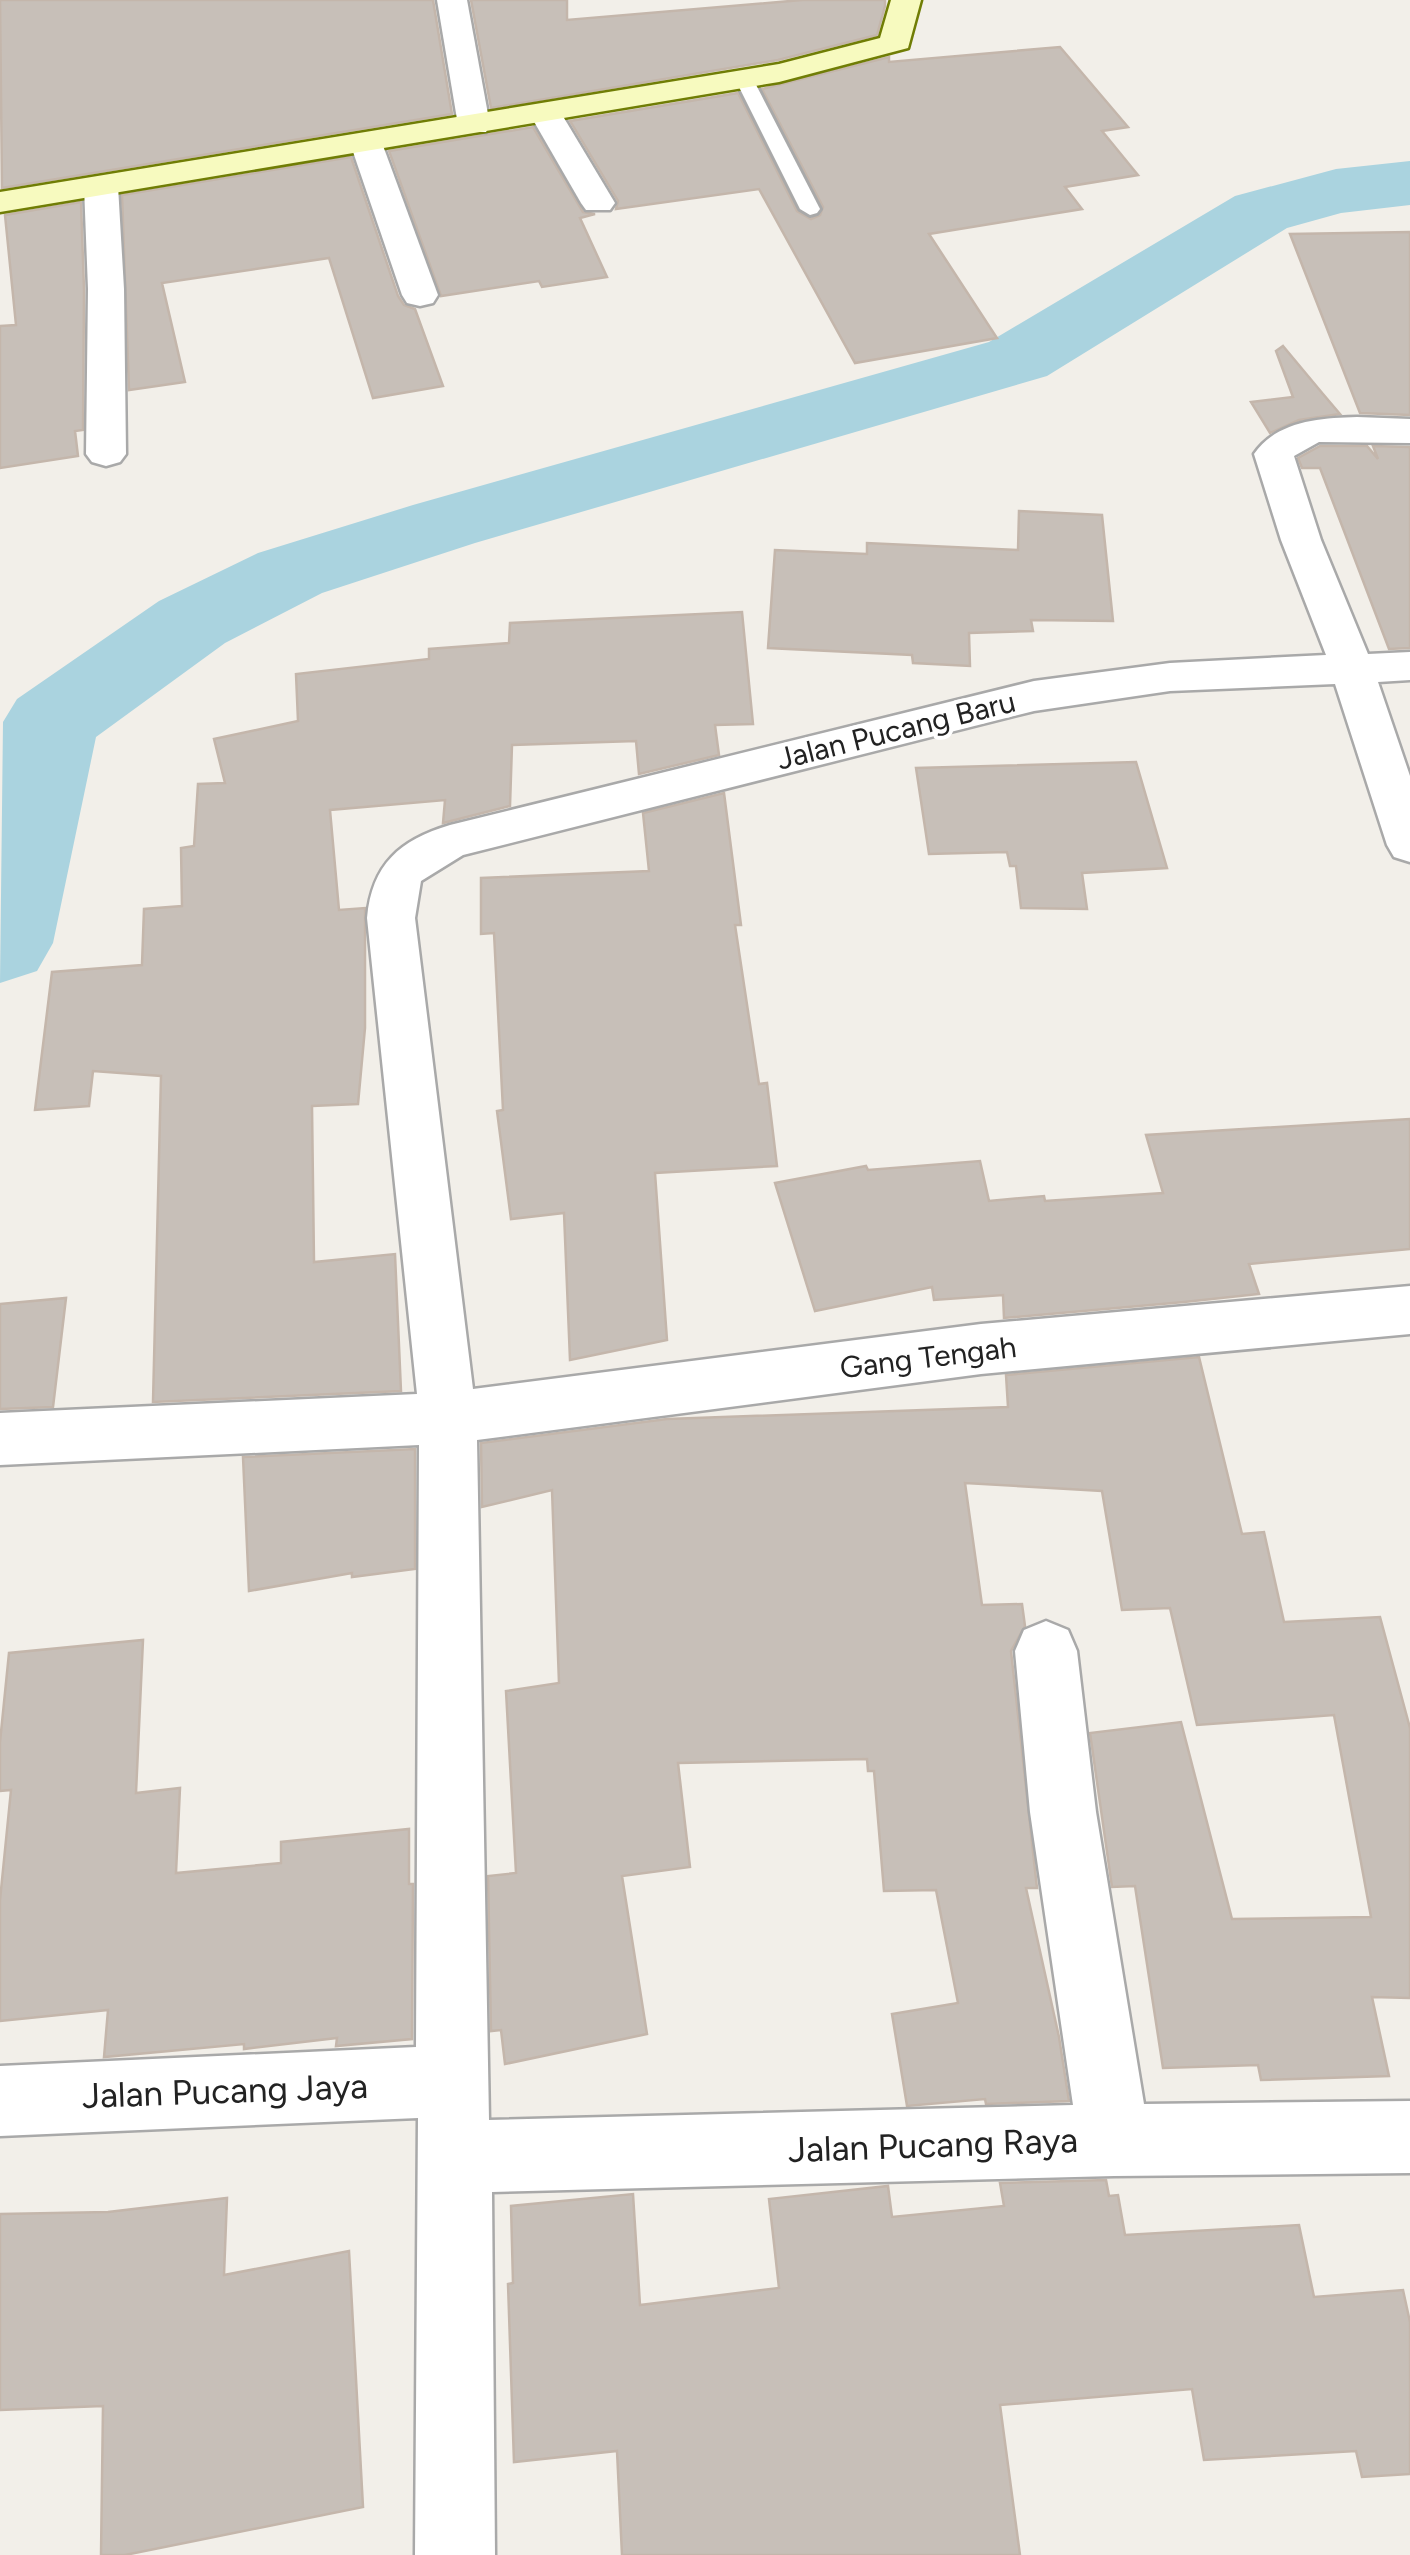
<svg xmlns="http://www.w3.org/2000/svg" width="1410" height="2555" viewBox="0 0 1410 2555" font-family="Figtree,sans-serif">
<rect width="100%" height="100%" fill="#f2efe9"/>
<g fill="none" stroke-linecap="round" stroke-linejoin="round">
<!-- river -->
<path fill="#aad3df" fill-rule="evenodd" d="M1410,161V205L1341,213L1287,228L1047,376L475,543L322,593L225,643L96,737L53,943L37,971L0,983L3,722L17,699L159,601L258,553L413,505L989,342L1235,196L1336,169Z"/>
</g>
<!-- building -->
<g fill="#c7bfb8" stroke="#c4b6ab" stroke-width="2.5">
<path d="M0,0H433L452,114L2,188Z"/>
<path d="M471,0H567V20L802,0H885V6L877,35L778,60L491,108Z"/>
<path d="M1060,47L1128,127L1102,131L1138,175L1065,187L1082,209L929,234L997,338L855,363L759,189L616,209L618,201L570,121L738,93L797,211L811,219L820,215L823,207L762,89L889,57V62Z"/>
<path d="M533,127L583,212L595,214L580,218L607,277L542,287L539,281L441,296L389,151Z"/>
<path d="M351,157L398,296L404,305L415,309L443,386L373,398L329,258L162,283L185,382L129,390L122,195Z"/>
<path d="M81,202L84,289L83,430L75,431L78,456L0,468V326L16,325L5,215Z"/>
<path d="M1410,232V415L1360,413L1290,234Z"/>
<path d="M1283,346L1323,394L1340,414L1299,420L1270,433L1251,402L1293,397L1276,351Z"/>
<path d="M1320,446H1367L1378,459L1373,446L1410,447V648L1389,649L1320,468H1302L1298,458Z"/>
<path d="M1019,511L1102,515L1113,621L1031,620L1033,631L969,633L970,666L913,663L912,655L768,648L775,550L867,554V543L1018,550Z"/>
<path d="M742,612L753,724L715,725L719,755L639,774L636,741L512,745L510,806L443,823L445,800L330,810L339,910L365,908V1028L358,1104L312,1106L314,1262L395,1254L401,1391L153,1402L161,1076L93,1071L89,1106L35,1110L52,972L142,965L144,909L182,906L181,848L194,846L198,784L225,783L214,739L298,721L296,674L429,659V649L509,643L510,623Z"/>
<path d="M1136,762L1167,868L1082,873L1087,909L1021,908L1016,866H1010L1007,852L929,854L916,768Z"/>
<path d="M724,793L741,925H735L759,1084L767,1083L777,1166L655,1173L667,1340L570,1360L564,1213L511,1219L497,1111L503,1110L494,933L481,934V878L649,871L643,813Z"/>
<path d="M1410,1119V1249L1249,1264L1259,1294L1184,1302L1004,1318L1003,1295L934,1300L932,1287L815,1311L775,1183L866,1166L868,1170L980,1161L989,1201L1044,1196L1045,1201L1163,1193L1146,1135Z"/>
<path d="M66,1298L53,1407L0,1409V1304Z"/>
<path d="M1199,1357L1242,1534L1264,1532L1284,1622L1380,1617L1410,1728V1998L1372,1997L1389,2076L1261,2080L1258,2065L1163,2068L1135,1886L1112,1887L1090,1733L1181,1722L1232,1919L1371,1917L1334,1715L1197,1725L1170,1608L1122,1610L1102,1491L965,1483L982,1605L1022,1604L1025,1626L1011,1651L1037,1888H1026L1059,2037L1069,2101L986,2104L985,2099L907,2106L892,2014L958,2003L936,1890L884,1891L874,1771H868L867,1759L678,1763L690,1867L622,1876L647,2034L505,2064L501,2030L491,2031L488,1876L516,1873L506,1691L559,1683L552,1490L482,1507L481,1443L667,1419L1008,1407L1006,1375Z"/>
<path d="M415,1449V1569L352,1577V1573L249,1591L243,1457Z"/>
<path d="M143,1640L136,1793L180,1788L176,1873L281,1863V1842L409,1829V1884H413L412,2039L336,2046L337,2038L244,2049V2044L104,2057L108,2010L0,2021V1900L11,1790L0,1791V1742L9,1653Z"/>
<path d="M1106,2180L1109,2196L1118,2195L1125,2235L1299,2225L1314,2297L1403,2290L1410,2322V2474L1362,2477L1356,2451L1204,2460L1192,2389L1000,2405L1020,2555H622L617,2451L514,2462L508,2284L513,2283L511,2206L633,2194L640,2305L779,2288L769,2199L888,2186L892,2217L1004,2206L1000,2183Z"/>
<path d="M227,2198L224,2275L349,2251L363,2507L125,2555H101L103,2406L0,2410V2214L108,2212Z"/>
</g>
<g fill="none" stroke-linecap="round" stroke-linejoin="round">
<defs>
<path id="lane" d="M744,73L753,79L820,209L817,213L810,215L800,209L735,79Z"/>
<g id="street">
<path d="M437,0H467L490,125L486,132H462L458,125Z"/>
<path d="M545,103L556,106L561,113L615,203L610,210H586L581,203L529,113L534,106Z"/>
<path d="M366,133L378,136L382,143L438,295L433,303L420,306L407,303L402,295L350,143L354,136Z"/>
<path d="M101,176L113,179L118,186L124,289L126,454L120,462L106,466L92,462L86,454L88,289L84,186L89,179Z"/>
<path d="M1357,417L1410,419V443L1319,442L1294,456L1321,540L1368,654L1410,652V680L1378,682L1410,776V862L1394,857L1387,845L1335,684L1170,691L1034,711L463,855L421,881L415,918L473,1389L981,1324L1410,1286V1334L981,1374L477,1440L489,2120L1073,2105L1030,1812L1015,1651L1024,1630L1046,1621L1068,1630L1077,1651L1096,1812L1144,2104L1410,2101V2173L1114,2176L492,2192L495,2555H415L418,2118L0,2136V2066L416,2047L419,1445L0,1465V1413L417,1394L367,918C372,864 400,840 450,825L1034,681L1170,663L1326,655L1281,540L1254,454C1277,421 1319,418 1357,417Z"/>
</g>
<path id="secondary" d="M891,0H921L908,48L779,82L0,212V192L779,64L880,38Z"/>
</defs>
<!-- lane casing -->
<use href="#lane" stroke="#a9a9a9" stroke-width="6"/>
<!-- street casing -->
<use href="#street" stroke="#a9a9a9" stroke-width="5"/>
<!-- secondary casing -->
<use href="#secondary" stroke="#707d05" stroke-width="5"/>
<!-- lane -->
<use href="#lane" fill="#fff" fill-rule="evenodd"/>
<!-- street -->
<use href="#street" fill="#fff" fill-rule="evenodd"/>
<!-- secondary -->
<use href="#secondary" fill="#f7fabf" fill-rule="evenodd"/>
</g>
<g text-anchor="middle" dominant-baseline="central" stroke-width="8" stroke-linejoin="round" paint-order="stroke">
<!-- street labels -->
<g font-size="30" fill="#222" stroke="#fff">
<text transform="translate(896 730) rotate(-14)">Jalan Pucang Baru</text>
<text transform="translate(928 1357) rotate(-7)">Gang Tengah</text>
</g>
<!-- near-street labels -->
<g font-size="35" fill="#222" stroke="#fff">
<text transform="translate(225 2091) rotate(-2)">Jalan Pucang Jaya</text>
<text transform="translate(933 2145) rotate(-2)">Jalan Pucang Raya</text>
</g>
</g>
</svg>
